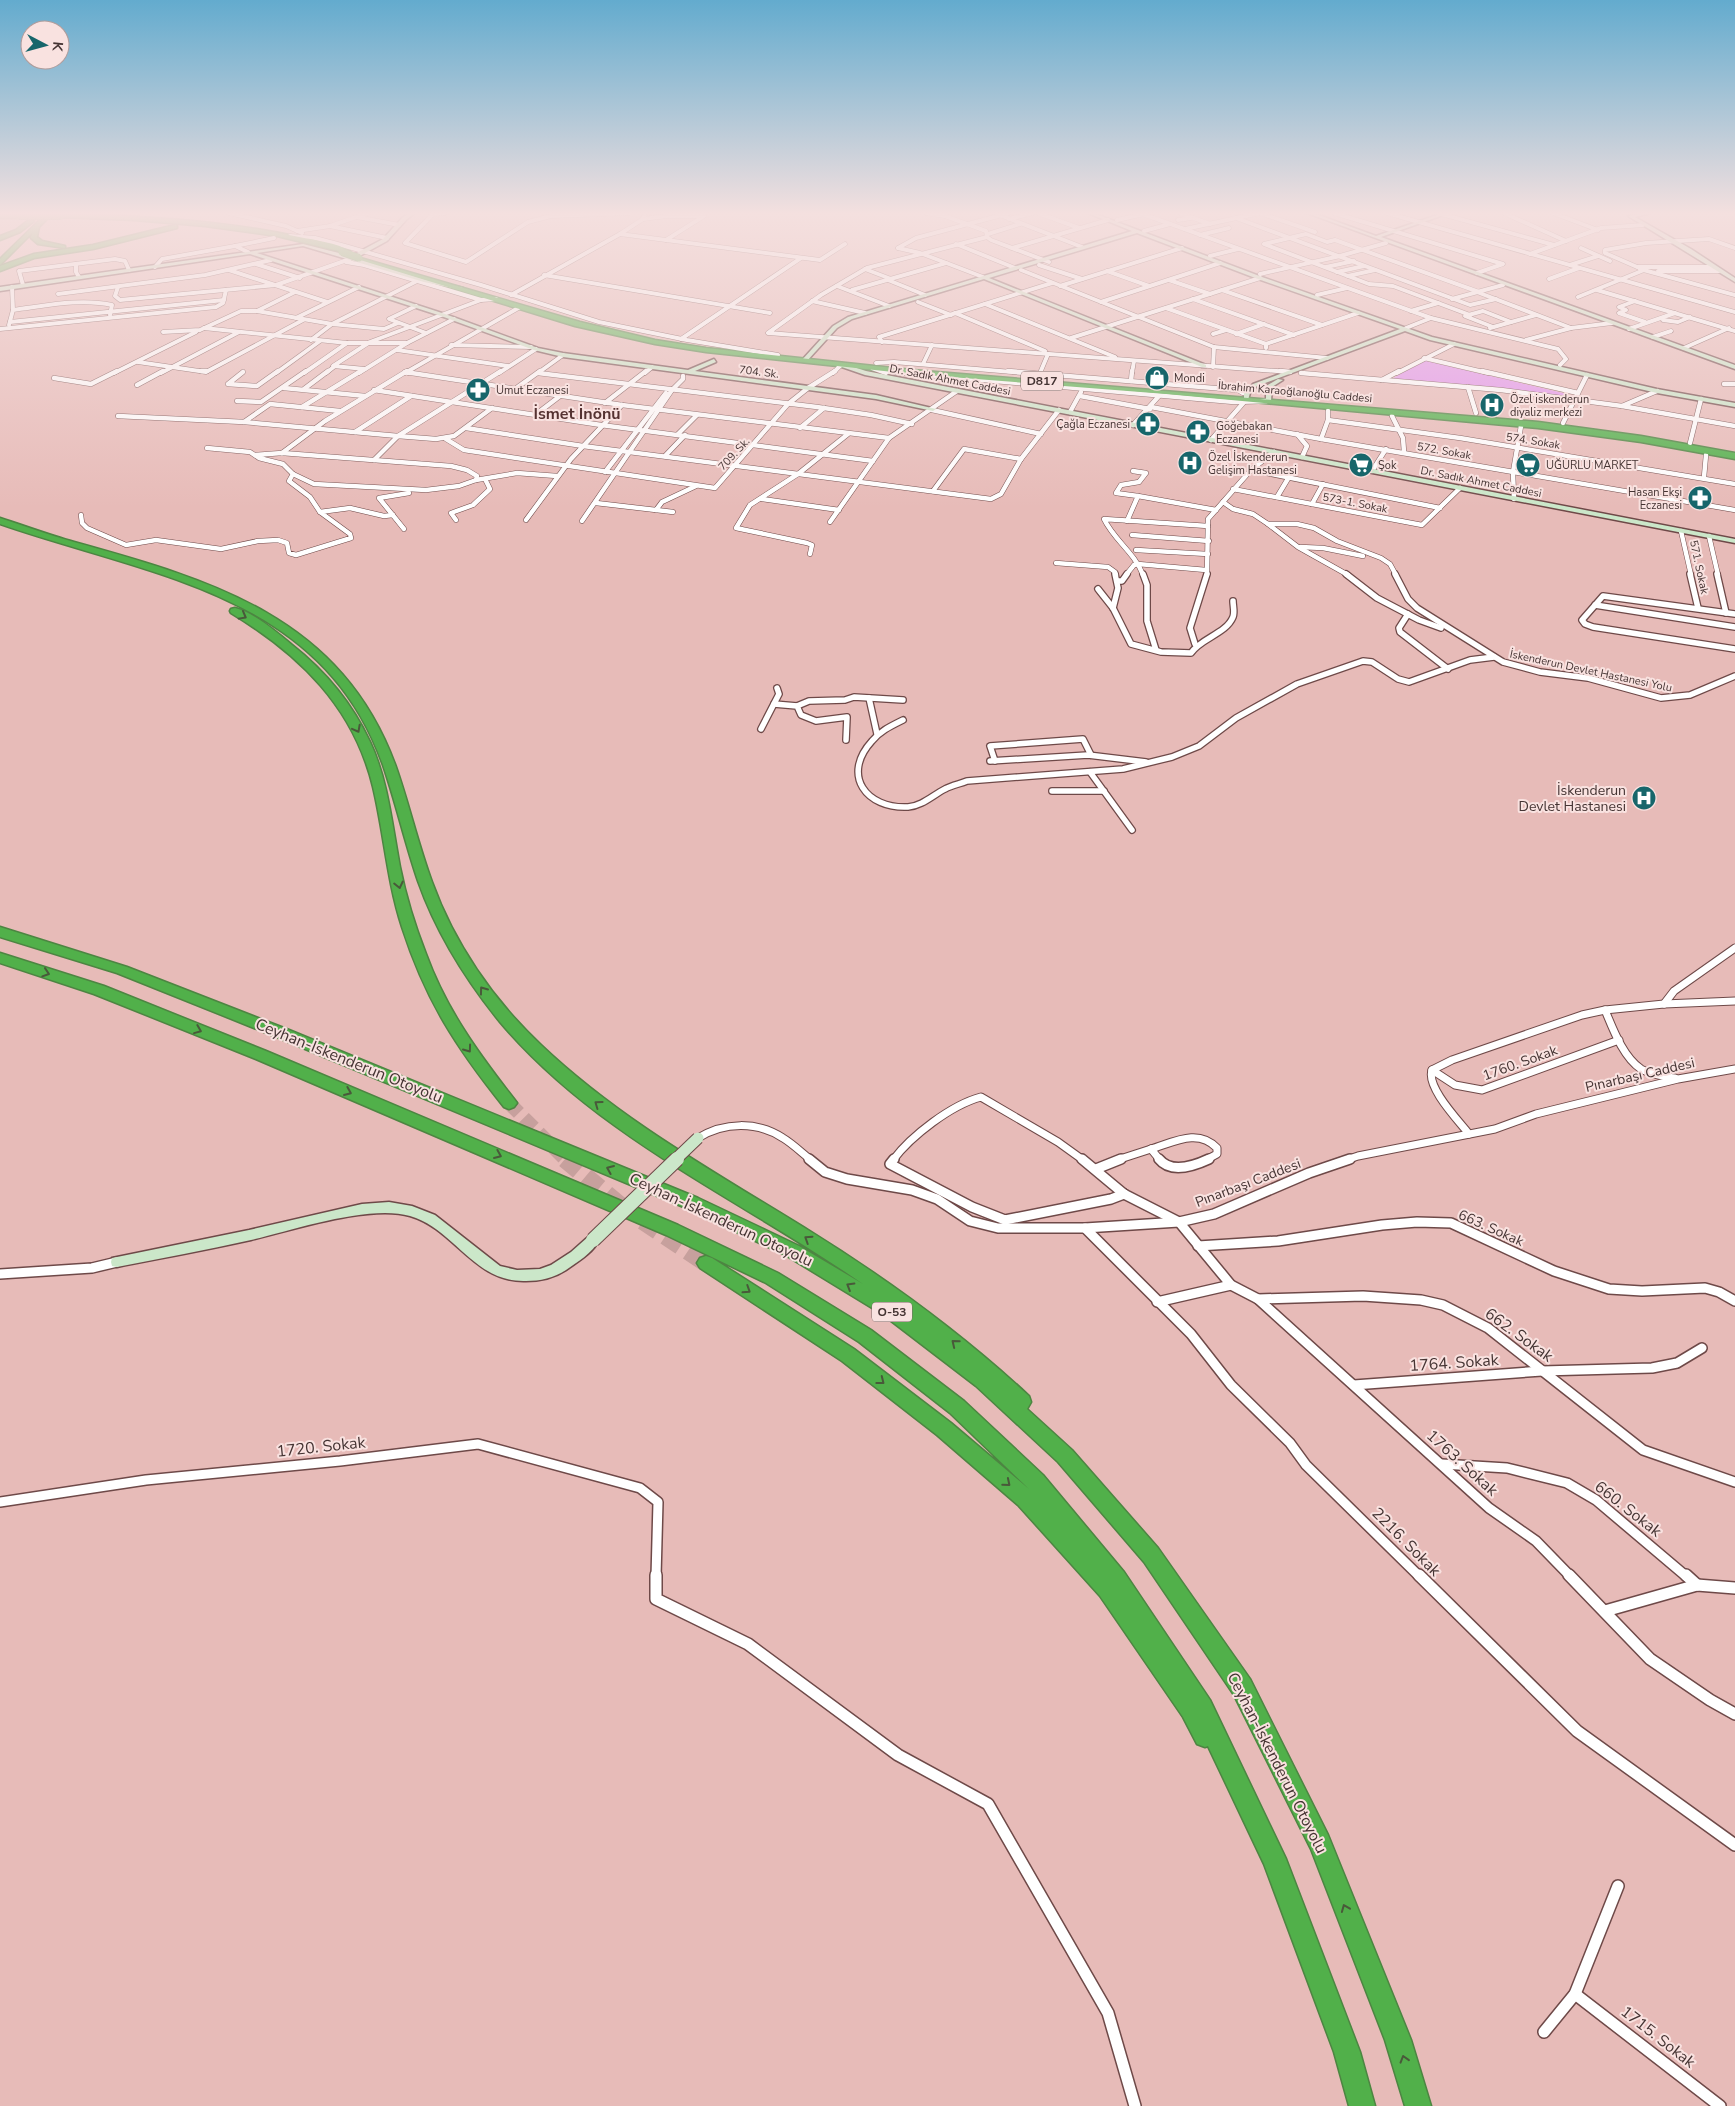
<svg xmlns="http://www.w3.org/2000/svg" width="1735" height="2106" viewBox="0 0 1735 2106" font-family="'Nunito Sans',sans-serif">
<rect width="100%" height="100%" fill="#e7bbb8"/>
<!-- green -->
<path fill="#e294ee" d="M1423,360L1567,394L1566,397L1488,387L1392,379Z"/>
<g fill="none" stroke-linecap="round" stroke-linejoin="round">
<!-- highway-tunnel-far1 -->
<path stroke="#c7a09d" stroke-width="14" stroke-dasharray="14 7" stroke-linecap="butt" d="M509,1103L566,1160"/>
<!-- highway-tunnel -->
<g stroke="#c7a09d" stroke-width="18" stroke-dasharray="18 9" stroke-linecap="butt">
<path d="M565,1159L622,1207"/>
<path d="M643,1221L706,1263"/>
</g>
<defs>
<g id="street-far5">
<path d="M229,213L286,226L302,233"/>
<path d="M445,213L433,214L405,243L466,262L528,222L551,216L630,213"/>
<path d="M926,213L945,216L986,231L987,237L991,240L1049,262"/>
<path d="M1038,213L1079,228"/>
<path d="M1140,213L1431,318L1558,349L1566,359L1560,365"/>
<path d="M1180,213L1210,224"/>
<path d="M1260,213L1315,232"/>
<path d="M1334,213L1503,264L1477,273"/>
<path d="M1387,213L1735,312"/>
<path d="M1438,213L1554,245"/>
<path d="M1504,213L1566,241"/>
<path d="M1553,213L1598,230"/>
<path d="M1000,215L1082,247"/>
<path d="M357,217L399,225"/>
<path d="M1236,218L1470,305L1496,299"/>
<path d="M643,219L667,216H703"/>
<path d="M1009,219L1033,213"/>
<path d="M1117,220L1144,214"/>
<path d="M1178,220L1191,218"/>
<path d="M330,226L387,238"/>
<path d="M1185,229L1260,213"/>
<path d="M297,231L330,226L368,213"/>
<path d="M1144,231L1170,224"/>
<path d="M620,234L820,260L845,244"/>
<path d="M988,234L1020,224"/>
<path d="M1200,235L1229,228"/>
<path d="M290,236L315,238L345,246L481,285L599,322L687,340L778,355"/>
<path d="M987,237L867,268L821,295L768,333L1290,372"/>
<path d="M666,240L704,216"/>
<path d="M956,244L1015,268"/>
<path d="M235,246L274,238"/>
<path d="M898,248L916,238L1009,213"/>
<path d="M898,248L920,253L983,277"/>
<path d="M1012,248L1108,220"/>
<path d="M1581,248L1610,261"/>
<path d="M1530,254L1601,228L1643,225"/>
<path d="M1210,256L1238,249"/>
<path d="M346,262L364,265L481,300"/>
<path d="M76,264V272L79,277"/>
<path d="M256,264L300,278"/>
<path d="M1039,265L1082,279"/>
<path d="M1570,265L1598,256"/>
<path d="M155,267L162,259L235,246L248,252"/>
<path d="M1326,267L1354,261"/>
<path d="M1638,267H1713"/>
<path d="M865,269L891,279"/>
<path d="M1640,269L1735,295"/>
<path d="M229,270L327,302"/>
<path d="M1021,270L1214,347L1327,358"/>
<path d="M1107,271L1149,286"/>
<path d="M1658,271H1719"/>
<path d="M1337,272L1364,266"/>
<path d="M1260,274L1340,256L1386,243"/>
<path d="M544,275L770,313"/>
<path d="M1348,276L1375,270"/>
<path d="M1549,279L1579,268"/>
<path d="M888,280L925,295"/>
<path d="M1169,280L1210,294"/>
<path d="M23,285L19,271L115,259L125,261L129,270"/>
<path d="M837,286L889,306"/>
<path d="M1060,286L1182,248"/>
<path d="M12,287L13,310"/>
<path d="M118,287L115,296L120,300L276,285L350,259"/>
<path d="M852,290L946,263"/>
<path d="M1222,290L1322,325"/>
<path d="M1597,290L1735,331"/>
<path d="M1477,292L1571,328"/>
<path d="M58,294L205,275L271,260"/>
<path d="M511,295L620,234L643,219L645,213"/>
<path d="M1317,295L1347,288"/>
<path d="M1578,297L1644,270L1605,253V250L1646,243L1709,239L1735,248"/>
<path d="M1193,299L1294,335"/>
<path d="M1452,299L1503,285"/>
<path d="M812,301L865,313"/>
<path d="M1635,301L1619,307L1626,310L1619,313L1645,322"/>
<path d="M918,302L951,315"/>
<path d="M1101,302L1220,263"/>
<path d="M985,304L1115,357"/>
<path d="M416,306L389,319L426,333"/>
<path d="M1166,308L1266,344"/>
<path d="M257,311L295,292"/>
<path d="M1411,311L1438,303"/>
<path d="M955,313L1045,351"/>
<path d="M1470,315L1393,286L1369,284L1264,244L1306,234L1327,242L1335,240L1479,292"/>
<path d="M296,318L359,287"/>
<path d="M1663,320L1678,322L1690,317"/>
<path d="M10,322L224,300"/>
<path d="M9,325L13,310C45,306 80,298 112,305L110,315"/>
<path d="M1493,327L1465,316L1483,311L1511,322"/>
<path d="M204,328L347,343H407"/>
<path d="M1406,328L1431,318"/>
<path d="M1490,328L1536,315"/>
<path d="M0,329L216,307L223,303L226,290"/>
<path d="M1629,329L1675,313"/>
<path d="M163,332L200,330L241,311H257L332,324L384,329L398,323"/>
<path d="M1213,334L1226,330"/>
<path d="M1236,334L1264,324"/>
<path d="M1653,337L1671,331"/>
<path d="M1071,338L1260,278"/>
<path d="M681,339L801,258"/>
<path d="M311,340L332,324L417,281"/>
<path d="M1526,340L1571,328L1612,323"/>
<path d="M882,342L879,337L1052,283"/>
<path d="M451,345L531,347"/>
<path d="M1266,348V344L1358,313"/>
<path d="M1684,348L1729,328"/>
<path d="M397,350L508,366"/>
<path d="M1424,358L1488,373"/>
<path d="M138,362L206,372L303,320"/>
<path d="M876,363L894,362L1023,373"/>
<path d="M923,364L932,345"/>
<path d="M1213,367L1214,347"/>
<path d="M872,368L886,373"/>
<path d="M365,369L333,366L370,342L481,300L496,299"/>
<path d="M405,372L408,373"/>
<path d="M114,373L196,332"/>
<path d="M161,373L239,332"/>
<path d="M276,373L320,341"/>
<path d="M304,373L347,343"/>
<path d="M326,373L335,366"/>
<path d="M359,373L407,343L454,319"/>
<path d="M405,373L520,307"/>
<path d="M499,373L536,349"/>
<path d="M538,373L563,355"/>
<path d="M645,373L652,367"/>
<path d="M833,373L841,365"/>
<path d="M1040,373L1048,354"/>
<path d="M1132,373L1134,361"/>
<path d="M1397,373L1454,344"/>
</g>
<g id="street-far4">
<path d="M201,371H207"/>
<path d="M882,371L1234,402L1267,401"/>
<path d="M1008,371L1238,390L1243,393"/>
<path d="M1280,371L1290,372"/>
<path d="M1482,371L1578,393"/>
<path d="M243,372L228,384L257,386L278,371"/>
<path d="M405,372L622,405L889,438L957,391"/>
<path d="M538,373L817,407L871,415L912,424"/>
<path d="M1301,373L1501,390L1622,406L1735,426"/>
<path d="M54,378L91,384L117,371"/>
<path d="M1382,380L1399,371"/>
<path d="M1131,381L1132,371"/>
<path d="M1724,384H1735"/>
<path d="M137,385L163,371"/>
<path d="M1468,387L1476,413"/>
<path d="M284,388L365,396"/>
<path d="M304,389L328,371"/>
<path d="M515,389L540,371"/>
<path d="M374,390L601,425L873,461"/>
<path d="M1080,396L1150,409"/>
<path d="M237,401L261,402L306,371"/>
<path d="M605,403L646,371"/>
<path d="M1622,406L1657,391"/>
<path d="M302,407L361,371"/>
<path d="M1151,407L1321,439L1735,510"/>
<path d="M932,410L1041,434"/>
<path d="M340,411L270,404L244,422L398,436L501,371"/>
<path d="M1070,412L1081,392"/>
<path d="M535,415L560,396"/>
<path d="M118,416L244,422"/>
<path d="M1392,416L1403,438L1404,452"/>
<path d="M1328,420L1460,438L1735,484"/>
<path d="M1563,423L1587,375"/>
<path d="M1133,425L1159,396"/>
<path d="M466,428L583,446L991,499L1001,494L1021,459L1059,410"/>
<path d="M800,428L824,408"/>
<path d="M355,432L411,396"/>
<path d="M678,434L697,415"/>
<path d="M1297,434L1307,446L1302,457"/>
<path d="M446,439L464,450L715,488L788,404L808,388L835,371"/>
<path d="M1321,439L1328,420V411"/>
<path d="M1211,440L1245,401"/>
<path d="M1690,443L1701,399"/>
<path d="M207,448L250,452L259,458L283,464L293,474L314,484L426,490L459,486L476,480L477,476L467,470L451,466L282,453L255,455"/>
<path d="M282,453L325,421L407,371"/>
<path d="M665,456L685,435"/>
<path d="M374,460L398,436L436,439L454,436L492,408"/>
<path d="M1251,470L1440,508"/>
<path d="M1372,471L1386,449"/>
<path d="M605,472L666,393"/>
<path d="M293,474L289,481L310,497L320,512"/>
<path d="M1704,477L1706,455"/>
<path d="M476,480L517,473L557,476"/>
<path d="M1233,489L1422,525L1460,488"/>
<path d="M933,491L964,449L1021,459"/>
<path d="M1138,496L1216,510"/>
<path d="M1277,497L1289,477"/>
<path d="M762,499L839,510"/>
<path d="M1514,499L1513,472L1521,426"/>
<path d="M1223,502L1233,509L1253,514L1268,524H1297L1314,528L1337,541L1381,558L1390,564L1396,575"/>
<path d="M596,503L656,510L662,502L696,486"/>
<path d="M1312,504L1323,484"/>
<path d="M656,510L673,512"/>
<path d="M81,515L82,523L87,528L126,545L156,540L221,549L258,541L278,540L287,543L289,553L296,555L351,538L350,534L320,512L350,508L384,516L393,515"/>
<path d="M456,520L451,513L473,505L490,489L485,479"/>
<path d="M526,520L571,459L622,405"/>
<path d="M582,521L672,390L683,379V376"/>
<path d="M1127,521L1138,496L1116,493L1121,485L1139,482L1146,473L1133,471"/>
<path d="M830,522L889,438"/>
<path d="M1268,524L1298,547L1348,575"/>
<path d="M404,529L379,498L409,493"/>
<path d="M1681,531L1691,575"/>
<path d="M1132,535L1209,541"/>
<path d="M1709,536L1718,575"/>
<path d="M1300,547L1323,548L1363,556"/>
<path d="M1136,550L1208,554"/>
<path d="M810,554L812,545L807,543L736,528L750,505L798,474L848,434"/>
<path d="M1056,563L1108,567L1115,572L1116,575"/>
<path d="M1126,575L1134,565L1138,564L1206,570"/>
<path d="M1143,575C1135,553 1114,540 1104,519L1208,526"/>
<path d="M1207,575L1208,519L1251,470L1274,452"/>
</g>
<g id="street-far3">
<path d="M1143,574L1147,585V621L1156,650"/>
<path d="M1346,574L1377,598L1419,620L1441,628"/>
<path d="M1395,574L1408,599L1417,608L1503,662L1540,672L1588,678L1661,698L1690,695L1735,676"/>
<path d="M1690,574L1698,608"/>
<path d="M1717,574L1726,613"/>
<path d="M1117,581H1122L1127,574"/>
<path d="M1098,589L1113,608L1131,644L1161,652L1191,653C1201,638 1226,634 1233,617C1235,612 1233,606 1233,601"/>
<path d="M1595,605L1735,627"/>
<path d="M1113,608L1118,588L1115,574"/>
<path d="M1408,614L1399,628L1400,632L1448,669"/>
<path d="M1735,614L1603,596L1582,620L1585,624L1593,627L1735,649"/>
<path d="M1195,644L1190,628L1207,574"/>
<path d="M869,698L877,734"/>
<path d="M774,704L797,706L801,715L816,721L847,717L846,740"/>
<path d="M797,706L809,701L845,700L854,697L903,700"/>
<path d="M903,720C891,726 880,731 872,741C841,775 866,809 908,807C922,806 933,795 945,789C952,785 960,784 967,781L1123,769L1172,757L1199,746L1236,718L1297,684L1363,661L1372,662L1398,679L1409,682L1470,660L1494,657"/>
<path d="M761,729L779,694L777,688"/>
<path d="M990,761L1088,755L1146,762"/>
<path d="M995,761L990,746L1083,739L1091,755"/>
<path d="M1090,772L1132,830"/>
<path d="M1052,791H1104"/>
</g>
<g id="street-far2">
<path d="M1664,1004L1674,991L1735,948"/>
<path d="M1605,1010C1613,1029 1623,1057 1641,1069C1651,1075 1664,1076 1675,1078"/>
<path d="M1432,1070L1455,1085L1482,1090L1619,1040"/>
<path d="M1469,1134C1458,1120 1426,1087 1432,1070L1452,1060L1582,1015L1605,1010L1664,1004L1735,1001"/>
<path d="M698,1138C724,1122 757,1121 783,1138C793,1144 802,1153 811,1160"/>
<path d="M1151,1149L1160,1160"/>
<path d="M1151,1149C1174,1142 1198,1128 1217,1148V1154L1206,1160"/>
<path d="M893,1160C911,1136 951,1105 981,1097L1058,1142L1083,1160"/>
<path d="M1117,1160L1151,1149"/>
<path d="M1346,1160L1358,1156L1495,1129L1536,1114L1678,1079L1735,1069"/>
</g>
<g id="street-far1">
<path d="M809,1159L825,1172L847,1179L912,1190L937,1199L970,1221L998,1228H1085L1179,1222L1214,1214L1309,1173L1350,1159"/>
<path d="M894,1159L890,1164L972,1207L1005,1220L1111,1199L1124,1194"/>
<path d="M1082,1159L1124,1194"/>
<path d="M1159,1159C1171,1174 1194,1166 1209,1159"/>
<path d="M1096,1169L1121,1159"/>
<path d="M1124,1194L1179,1222L1231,1285L1258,1299L1489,1508L1536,1541L1571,1577"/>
<path d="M1085,1228L1191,1334L1231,1385L1290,1443L1306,1465L1420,1577"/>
<path d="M1198,1246L1278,1241L1382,1225L1417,1222L1451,1223L1554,1271L1609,1289L1642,1291L1705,1288L1719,1292L1735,1301"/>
<path d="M0,1274L92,1268L117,1262"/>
<path d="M1258,1299L1363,1296L1421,1300L1443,1305L1488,1328L1643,1450L1735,1482"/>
<path d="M1157,1302L1231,1285"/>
<path d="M1354,1385L1542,1371L1652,1368L1677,1363L1702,1348"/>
<path d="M1442,1464L1507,1468L1567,1483L1596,1500L1687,1577"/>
<path d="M0,1502L146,1480L340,1461L478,1444L640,1488L658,1502L656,1577"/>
</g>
<g id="street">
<path d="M656,1575V1599L748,1644L898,1755L988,1804L1108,2013L1135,2106"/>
<path d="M1419,1575L1577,1731L1735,1845"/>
<path d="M1569,1575L1650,1659L1710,1700L1735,1714"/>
<path d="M1686,1575L1697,1585"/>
<path d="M1605,1611L1697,1585L1735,1588"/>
<path d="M1575,1994L1720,2106"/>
<path d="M1544,2032L1575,1994L1618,1886"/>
</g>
<g id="secondary">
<path d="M410,213H415L407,219L387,241L356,258L427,280L463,288V290L424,282L303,246L257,253L445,314L538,348L563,353L688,370L714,359L716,362L695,371L876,395L936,409L933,411L876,399L563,357L534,350L441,316L250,254L0,291V287L303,244L351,256L383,239L403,217Z"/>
<path d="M1088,213H1093L1262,277L1432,337L1657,389L1735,403V407L1657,393L1430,340L1405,331L1257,386L1250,393L1248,400H1244V393L1253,384L1400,329L1258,279L1137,233L989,278L1206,365V367H1202L984,279L852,319L837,328L806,362L801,361L833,326L848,317L1132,231Z"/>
<path d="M1307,213H1313L1376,236L1443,213H1449L1381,237L1735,365V369Z"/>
<path d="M1642,213H1651L1635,217L1691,249L1735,278V282L1628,216Z"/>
<path d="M841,363L866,371L1735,539V543L865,375L839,366Z"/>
<path d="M1278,379L1283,380L1272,387L1271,401L1266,402V386Z"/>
<path d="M389,1202L412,1206L435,1215L500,1266L517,1270L540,1269L551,1265L571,1252L589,1236L593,1235L597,1236L599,1240C593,1253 577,1262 566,1270C554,1278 540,1281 526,1281C474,1283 455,1229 410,1216C370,1204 293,1230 251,1240C206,1250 162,1258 117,1267L112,1266L111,1262L112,1258L117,1257L249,1230L362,1204Z"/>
</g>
<g id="highway">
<path d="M47,213H53L39,227L37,237L42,241L65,246V248L38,244L31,238L32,233L0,265V259Z"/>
<path d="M0,214H19L22,216L19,218H0Z"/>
<path d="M61,214C141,216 221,220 299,237C315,240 337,243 350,251L347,253L277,236L205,226L134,220L59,217Z"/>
<path d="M29,220L34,221L20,232L0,240V236L16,230Z"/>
<path d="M175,225L177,226V228L93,249L34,258L0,271V266L34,254L93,245Z"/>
<path d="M357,257L580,322L655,340L706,348L912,370L1538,422L1641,436L1735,453V459L1641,442L1538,428L1166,394L912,374L706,352L655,344L575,326L357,259Z"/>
<path d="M0,518C25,526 49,535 74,542C211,580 342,617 396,767C409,804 418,844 432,882C454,943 493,1000 541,1045C620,1120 716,1173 808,1230C887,1279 961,1333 1029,1396L1031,1402L1027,1409L1072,1450L1158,1548L1250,1679L1328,1835L1411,2040L1431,2106H1405L1385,2040L1311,1849L1234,1695L1144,1562L1058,1462L976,1386L882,1314L787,1256L686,1208L279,1038L117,973L0,937V927L127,967L289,1030L698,1198L799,1246L863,1284C742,1200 597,1137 500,1022C466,980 436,932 418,881C405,843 396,803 383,765C322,592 149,576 0,524Z"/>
<path d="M235,608C253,612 278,633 292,645C325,671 352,703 370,742C388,780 392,825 400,867C406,897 415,926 426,954C446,1009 478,1053 514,1099L517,1103L514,1107L509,1109L504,1107C456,1047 426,1001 402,927C387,881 384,833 373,787C354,707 299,654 231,613L230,611L231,609Z"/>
<path d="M0,953L104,986L266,1051L678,1225L778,1273L871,1330L964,1401L1043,1475L1124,1572L1210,1700L1286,1859L1360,2052L1375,2106H1349L1334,2052L1264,1864L1208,1746L1205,1747L1197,1744L1183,1717L1100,1596L1018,1505L937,1435L842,1361L700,1268L697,1263L700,1258L706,1256L712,1258L854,1349L951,1423L1029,1489L950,1413L859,1342L766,1283L666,1235L256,1059L94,994L0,963Z"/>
</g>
</defs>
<!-- street-far5 casing -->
<use href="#street-far5" stroke="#6e4948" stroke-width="5"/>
<!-- street-far4 casing -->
<use href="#street-far4" stroke="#6e4948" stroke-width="5.5"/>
<!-- street-far3 casing -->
<use href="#street-far3" stroke="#6e4948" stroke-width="8"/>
<!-- street-far2 casing -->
<use href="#street-far2" stroke="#6e4948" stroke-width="9"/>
<!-- street-far1 casing -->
<use href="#street-far1" stroke="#6e4948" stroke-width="12"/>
<!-- street casing -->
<use href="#street" stroke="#6e4948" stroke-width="14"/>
<!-- secondary casing -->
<use href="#secondary" stroke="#6e4948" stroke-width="3"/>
<!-- highway casing -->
<use href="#highway" stroke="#4d8542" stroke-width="3"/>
<!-- street-far5 -->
<use href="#street-far5" stroke="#fff" stroke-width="4"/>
<!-- street-far4 -->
<use href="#street-far4" stroke="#fff" stroke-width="4.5"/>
<!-- street-far3 -->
<use href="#street-far3" stroke="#fff" stroke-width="5.5"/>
<!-- street-far2 -->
<use href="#street-far2" stroke="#fff" stroke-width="7"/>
<!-- street-far1 -->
<use href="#street-far1" stroke="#fff" stroke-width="9"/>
<!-- street -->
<use href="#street" stroke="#fff" stroke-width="11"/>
<!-- secondary -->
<use href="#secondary" fill="#cbe7c9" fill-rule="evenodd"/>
<!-- highway -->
<use href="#highway" fill="#51b04a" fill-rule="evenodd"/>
<defs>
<path id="secondary-bridge-far1" d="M675,1160L698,1138"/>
<path id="secondary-bridge" d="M593,1240L677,1159"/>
<g id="highway-bridge">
<path d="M19,216H61"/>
<path d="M342,252L359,258"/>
</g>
</defs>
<!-- secondary-bridge-far1 casing -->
<use href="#secondary-bridge-far1" stroke="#6e4948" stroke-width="13" stroke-linecap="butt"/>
<!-- secondary-bridge casing -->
<use href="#secondary-bridge" stroke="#6e4948" stroke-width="16" stroke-linecap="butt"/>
<!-- highway-bridge casing -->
<use href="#highway-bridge" stroke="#4d8542" stroke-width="8" stroke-linecap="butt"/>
<!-- secondary-bridge-far1 -->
<use href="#secondary-bridge-far1" stroke="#cbe7c9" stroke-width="11"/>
<!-- secondary-bridge -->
<use href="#secondary-bridge" stroke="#cbe7c9" stroke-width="14"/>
<!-- highway-bridge -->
<use href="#highway-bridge" stroke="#51b04a" stroke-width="7"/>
</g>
<!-- one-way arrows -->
<defs><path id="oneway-chevron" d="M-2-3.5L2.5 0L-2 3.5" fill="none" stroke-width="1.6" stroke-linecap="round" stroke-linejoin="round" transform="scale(1.25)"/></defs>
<g stroke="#49593a">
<use href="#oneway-chevron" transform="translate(243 616) rotate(29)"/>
<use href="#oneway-chevron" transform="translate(357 729) rotate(62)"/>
<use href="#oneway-chevron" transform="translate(399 885) rotate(77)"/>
<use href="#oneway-chevron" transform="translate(46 973) rotate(18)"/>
<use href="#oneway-chevron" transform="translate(483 990) rotate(-126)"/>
<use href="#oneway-chevron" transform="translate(198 1030) rotate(22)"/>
<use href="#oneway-chevron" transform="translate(468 1049) rotate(54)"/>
<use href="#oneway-chevron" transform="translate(348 1092) rotate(23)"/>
<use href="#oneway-chevron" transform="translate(598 1104) rotate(-144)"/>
<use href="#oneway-chevron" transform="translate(498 1155) rotate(23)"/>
<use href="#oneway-chevron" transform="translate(610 1169) rotate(-157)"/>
<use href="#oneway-chevron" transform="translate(808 1239) rotate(-147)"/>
<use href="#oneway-chevron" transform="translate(850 1286) rotate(-149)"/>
<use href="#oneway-chevron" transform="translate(747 1290) rotate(33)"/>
<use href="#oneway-chevron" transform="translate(955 1343) rotate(-141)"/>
<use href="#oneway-chevron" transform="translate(881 1381) rotate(38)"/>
<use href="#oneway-chevron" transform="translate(1007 1483) rotate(40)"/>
<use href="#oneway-chevron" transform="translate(1345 1908) rotate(-112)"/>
<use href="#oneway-chevron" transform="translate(1404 2059) rotate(-107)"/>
</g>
<!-- sky -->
<linearGradient id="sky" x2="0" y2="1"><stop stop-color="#63abce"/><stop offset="0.42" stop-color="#f4e0df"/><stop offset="1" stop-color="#f4e0df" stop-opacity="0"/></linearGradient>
<rect width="1735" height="508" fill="url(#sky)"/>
<!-- icons -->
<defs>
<symbol id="shop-disc" viewBox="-11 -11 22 22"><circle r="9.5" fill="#17666b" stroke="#f9e2e0"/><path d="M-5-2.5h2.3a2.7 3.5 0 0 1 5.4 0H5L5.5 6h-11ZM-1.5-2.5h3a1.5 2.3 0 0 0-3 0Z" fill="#fff"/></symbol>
<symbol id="pharmacy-disc" viewBox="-11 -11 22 22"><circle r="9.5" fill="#17666b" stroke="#f9e2e0"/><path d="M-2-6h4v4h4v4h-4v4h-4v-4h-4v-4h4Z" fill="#fff"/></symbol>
<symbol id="hospital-disc" viewBox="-11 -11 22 22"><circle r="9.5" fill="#17666b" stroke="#f9e2e0"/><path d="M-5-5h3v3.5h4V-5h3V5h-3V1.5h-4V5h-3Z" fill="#fff"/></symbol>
<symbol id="supermarket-disc" viewBox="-11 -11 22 22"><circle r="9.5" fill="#17666b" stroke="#f9e2e0"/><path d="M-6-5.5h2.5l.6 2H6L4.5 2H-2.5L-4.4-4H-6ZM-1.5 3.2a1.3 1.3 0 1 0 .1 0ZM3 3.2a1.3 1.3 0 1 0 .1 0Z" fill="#fff"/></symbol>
</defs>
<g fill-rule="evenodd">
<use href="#shop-disc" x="1143" y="364" width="28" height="28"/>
<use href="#pharmacy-disc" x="464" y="376" width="28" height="28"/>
<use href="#hospital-disc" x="1478" y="391" width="28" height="28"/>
<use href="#pharmacy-disc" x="1134" y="410" width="28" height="28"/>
<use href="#pharmacy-disc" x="1184" y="418" width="28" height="28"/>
<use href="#hospital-disc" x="1176" y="449" width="28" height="28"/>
<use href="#supermarket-disc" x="1347" y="451" width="28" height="28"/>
<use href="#supermarket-disc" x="1514" y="451" width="28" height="28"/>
<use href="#pharmacy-disc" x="1686" y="484" width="28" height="28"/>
<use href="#hospital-disc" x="1630" y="784" width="28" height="28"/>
</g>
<g text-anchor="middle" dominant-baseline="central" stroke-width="4" stroke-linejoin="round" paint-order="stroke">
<!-- far-street labels -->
<g font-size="11" fill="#453433" stroke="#f9e2e0">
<text transform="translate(759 372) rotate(7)">704. Sk.</text>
<text transform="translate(950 380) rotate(11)">Dr. Sadık Ahmet Caddesi</text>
<text transform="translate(1295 392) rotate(5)">İbrahim Karaoğlanoğlu Caddesi</text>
<text transform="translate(1533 441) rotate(9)">574. Sokak</text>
<text transform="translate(1444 451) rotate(10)">572. Sokak</text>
<text transform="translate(734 454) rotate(-47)">709. Sk.</text>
<text transform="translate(1481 482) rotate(11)">Dr. Sadık Ahmet Caddesi</text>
<text transform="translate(1355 503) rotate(11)">573-1. Sokak</text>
<text transform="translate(1699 567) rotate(78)">571. Sokak</text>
<text transform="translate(1591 671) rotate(12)">İskenderun Devlet Hastanesi Yolu</text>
</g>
<!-- far-poi labels -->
<g font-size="11" fill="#453433" stroke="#f9e2e0" text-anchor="start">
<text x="1174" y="378">Mondi</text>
<text x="496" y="390">Umut Eczanesi</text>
<text x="1510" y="399">Özel iskenderun<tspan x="1510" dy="13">diyaliz merkezi</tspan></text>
<text x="1130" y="424" text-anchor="end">Çağla Eczanesi</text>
<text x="1216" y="426">Göğebakan<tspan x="1216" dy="13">Eczanesi</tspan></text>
<text x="1208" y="457">Özel İskenderun<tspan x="1208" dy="13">Gelişim Hastanesi</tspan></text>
<text x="1378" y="465">Şok</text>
<text x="1546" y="465">UĞURLU MARKET</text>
<text x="1682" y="492" text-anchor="end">Hasan Ekşi<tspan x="1682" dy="13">Eczanesi</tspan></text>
</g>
<!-- shield labels -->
<g fill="#f9e2e0" stroke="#7b6867" stroke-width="1">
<rect x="1021" y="371.5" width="42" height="19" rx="4"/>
<rect x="872" y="1302.5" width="40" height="19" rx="4"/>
</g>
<g font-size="12" font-weight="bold" fill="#453433">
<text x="1042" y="381">D817</text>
<text x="892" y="1312">O-53</text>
</g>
<!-- poi labels -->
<g font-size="14" fill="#453433" stroke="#f9e2e0" text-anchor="end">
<text x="1626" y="790">İskenderun<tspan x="1626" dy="16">Devlet Hastanesi</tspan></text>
</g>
<!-- street labels -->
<g font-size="14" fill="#453433" stroke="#f9e2e0">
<text transform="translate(1520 1063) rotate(-20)">1760. Sokak</text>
<text transform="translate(1640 1075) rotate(-13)">Pınarbaşı Caddesi</text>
<text transform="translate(1248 1183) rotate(-21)">Pınarbaşı Caddesi</text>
<text transform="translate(1491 1228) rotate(24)">663. Sokak</text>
</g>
<!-- far-district labels -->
<g font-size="16" font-weight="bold" fill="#553231" stroke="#f9e2e0">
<text x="577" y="414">İsmet İnönü</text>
</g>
<!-- near-street labels -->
<g font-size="16" fill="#453433" stroke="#f9e2e0">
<text transform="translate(349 1061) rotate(22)">Ceyhan-İskenderun Otoyolu</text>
<text transform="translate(721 1220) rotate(25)">Ceyhan-İskenderun Otoyolu</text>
<text transform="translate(1519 1335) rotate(36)">662. Sokak</text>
<text transform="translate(1454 1363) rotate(-4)">1764. Sokak</text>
<text transform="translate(321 1447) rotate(-6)">1720. Sokak</text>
<text transform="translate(1462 1463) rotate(42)">1763. Sokak</text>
<text transform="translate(1628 1509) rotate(38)">660. Sokak</text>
<text transform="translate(1406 1542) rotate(45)">2216. Sokak</text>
<text transform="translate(1277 1763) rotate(63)">Ceyhan-İskenderun Otoyolu</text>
<text transform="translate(1658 2037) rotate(38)">1715. Sokak</text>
</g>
</g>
<!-- north arrow -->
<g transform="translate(45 45) rotate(96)"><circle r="24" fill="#f9e2e0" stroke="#b19c9b"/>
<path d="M0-4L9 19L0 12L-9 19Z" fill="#17666b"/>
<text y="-8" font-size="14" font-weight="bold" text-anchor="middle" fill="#453433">K</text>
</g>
</svg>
